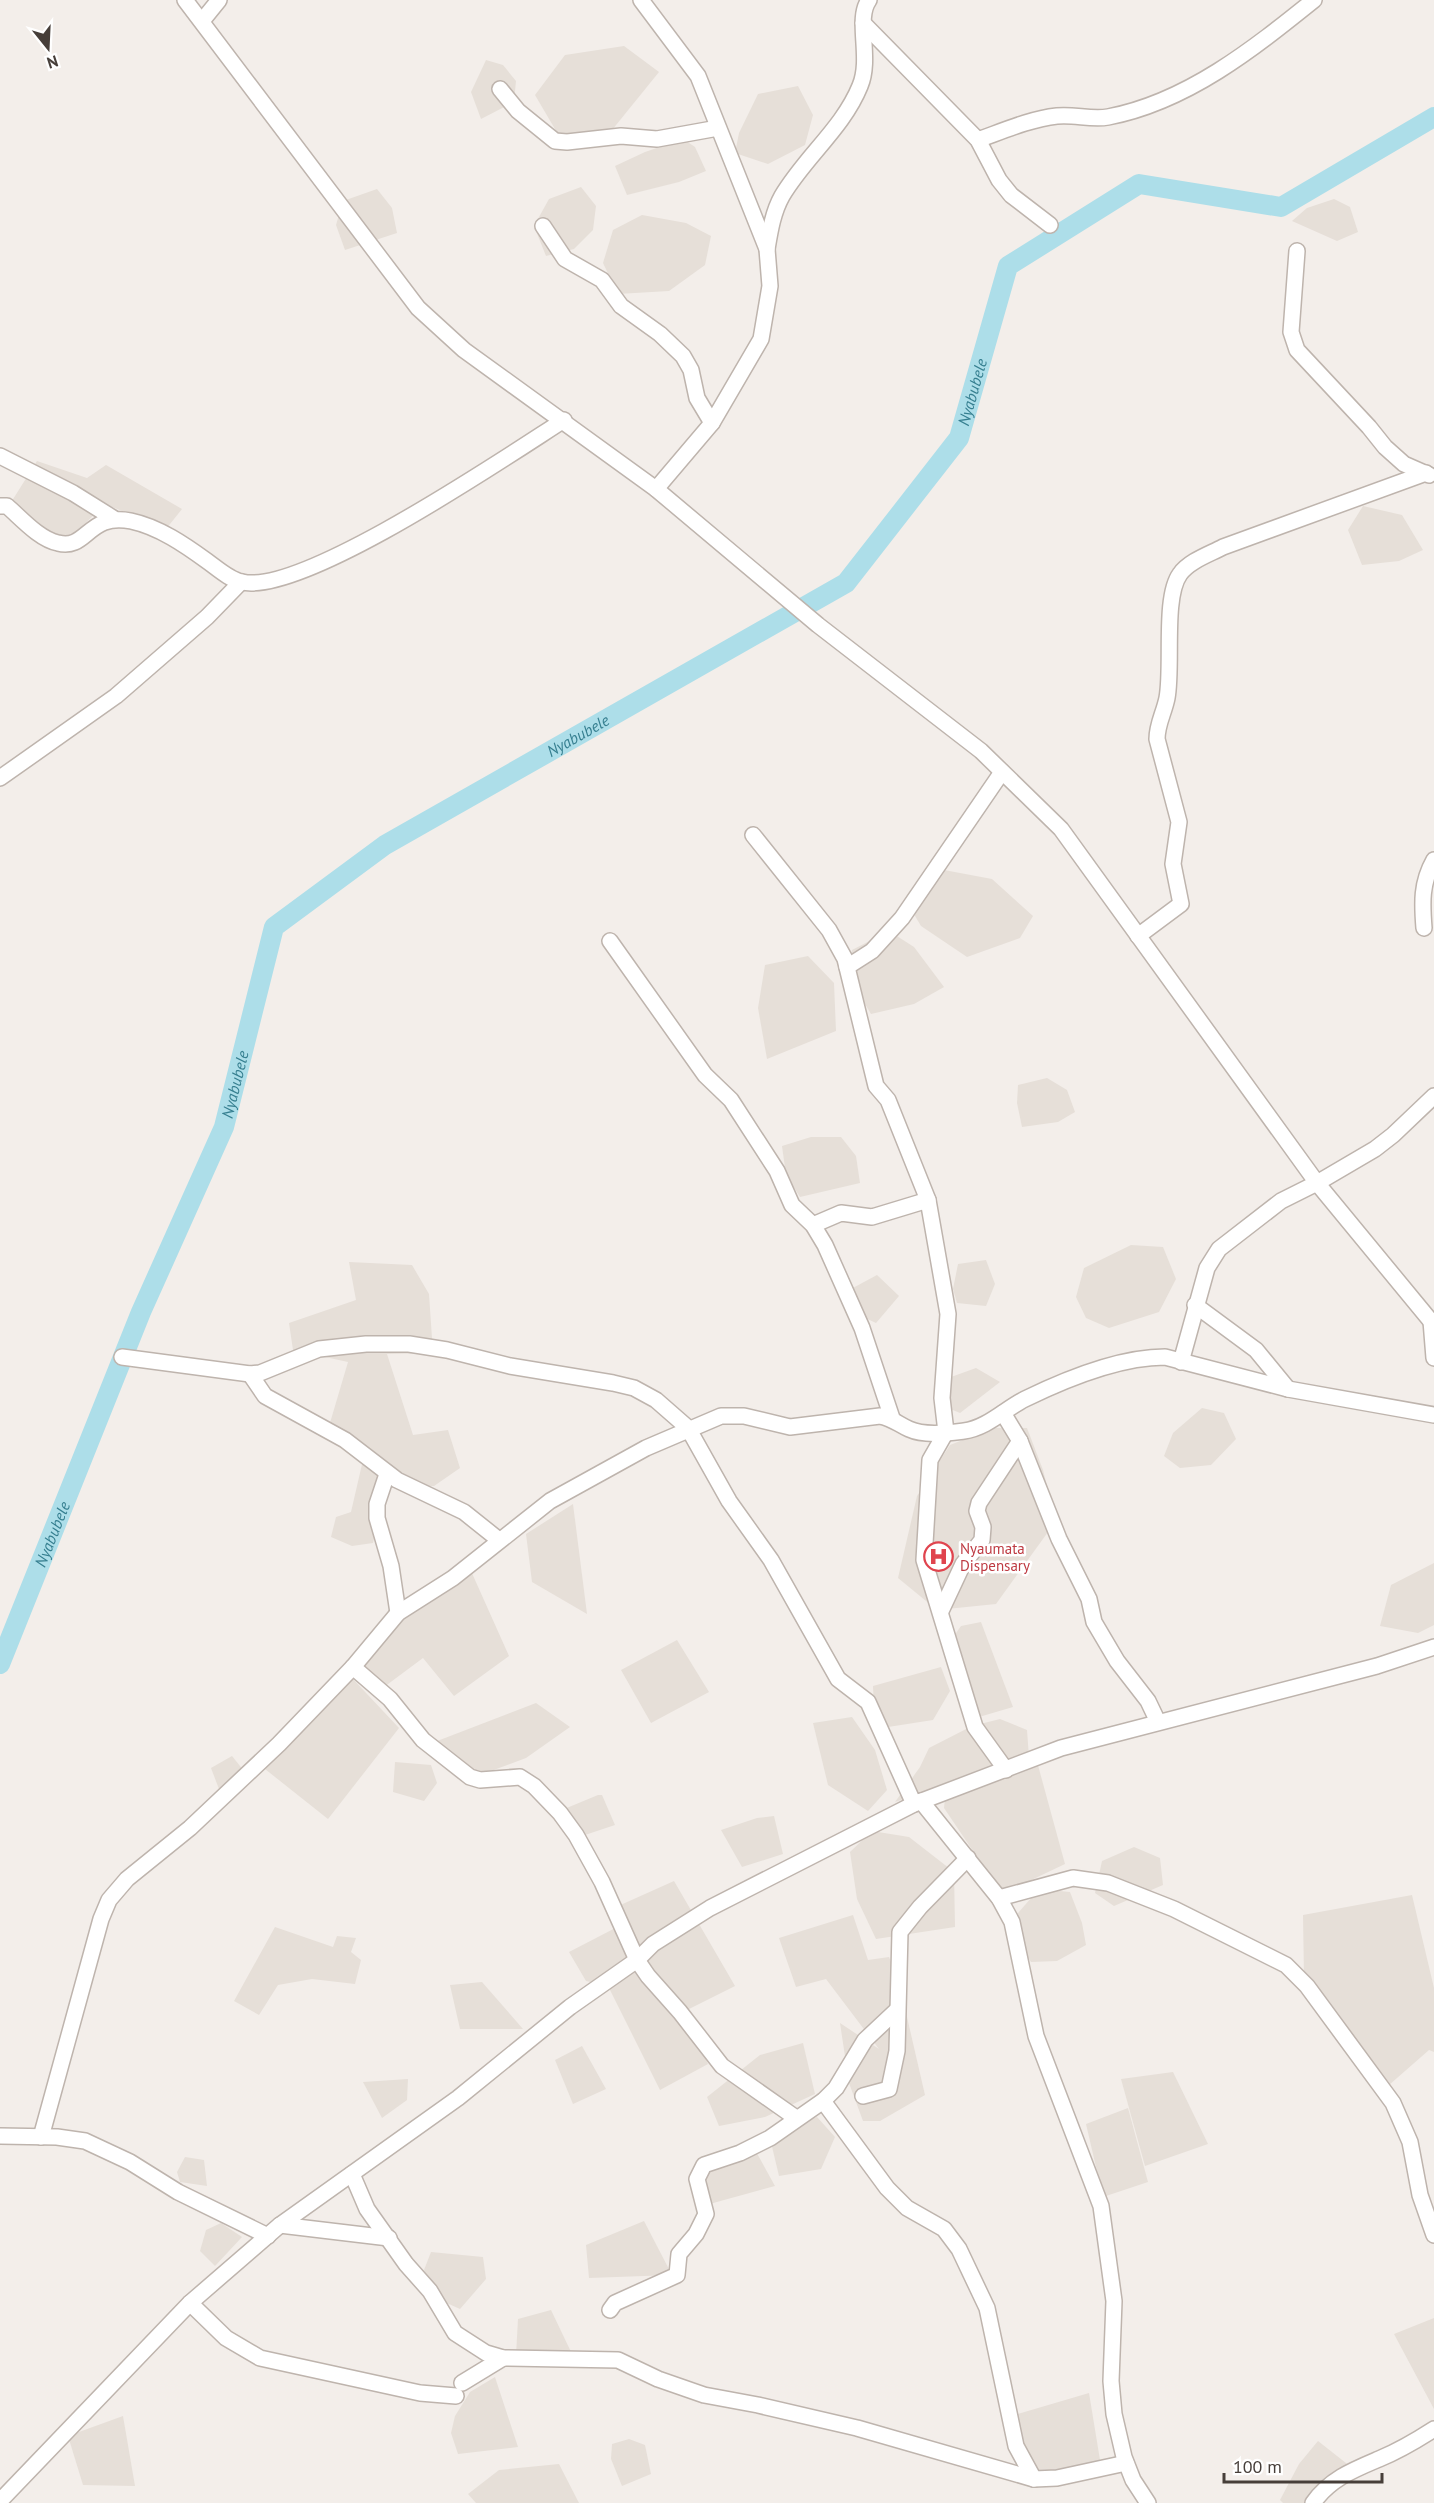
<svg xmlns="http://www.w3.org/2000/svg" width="1434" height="2503" viewBox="0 0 1434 2503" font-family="'PT Sans',sans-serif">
<rect width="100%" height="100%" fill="#f3eeea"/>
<!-- residential -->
<g fill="#e6dfd8">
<path d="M624,46L659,72L612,130L562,141L535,95L565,55Z"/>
<path d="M486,60L503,65L516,81L514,102L481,119L471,92Z"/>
<path d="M798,86L813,115L805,145L768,164L735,153L739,133L758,94Z"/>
<path d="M683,139L695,147L706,171L679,182L627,195L615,166L645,152Z"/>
<path d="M581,187L596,206L593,230L574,249L546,256L534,226L549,199Z"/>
<path d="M377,189L392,208L397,233L345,250L336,225L343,201Z"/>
<path d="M1334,199L1350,207L1358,232L1337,241L1292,221L1307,208Z"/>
<path d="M642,215L686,223L711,236L705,265L669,291L618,294L603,263L613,230Z"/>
<path d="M37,461L87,478L106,465L182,509L166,529L105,504L62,546L10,504Z"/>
<path d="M1363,506L1402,515L1423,550L1399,561L1362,565L1348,530Z"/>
<path d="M944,870L992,879L1033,916L1020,938L967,957L921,926L906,901Z"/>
<path d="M889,931L914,947L944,987L914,1004L871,1014L849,977L852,950Z"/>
<path d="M808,956L834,983L836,1031L767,1059L758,1008L765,965Z"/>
<path d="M1047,1078L1067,1090L1075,1112L1058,1122L1022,1127L1017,1103L1018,1085Z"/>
<path d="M811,1137H841L856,1156L860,1183L800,1197L786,1175L782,1146Z"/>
<path d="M1131,1245L1163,1247L1176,1279L1159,1312L1109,1328L1086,1318L1076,1297L1084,1268Z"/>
<path d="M986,1260L995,1284L986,1306L957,1303L953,1289L958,1264Z"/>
<path d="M349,1262L412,1265L429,1294L433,1353L387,1354L413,1435L448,1430L460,1468L434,1486H387L373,1543L352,1546L331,1537L336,1517L351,1512L363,1460L327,1433L348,1362L293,1350L289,1323L356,1300Z"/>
<path d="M877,1275L899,1296L876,1323L861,1316L851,1289Z"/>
<path d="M976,1368L1000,1382L960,1413L948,1408L945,1395L951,1377Z"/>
<path d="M1202,1408L1224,1413L1236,1439L1211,1465L1180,1468L1164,1456L1173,1433Z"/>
<path d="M993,1428H1027L1043,1470L1056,1521L996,1604L937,1610L898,1578L917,1496L950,1445Z"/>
<path d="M573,1504L587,1614L532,1582L526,1534Z"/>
<path d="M1434,1563V1625L1418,1633L1380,1626L1391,1585Z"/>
<path d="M471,1571L509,1656L454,1696L423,1658L384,1687L361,1664L390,1622Z"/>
<path d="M981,1622L1013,1707L979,1717L954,1636L961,1626Z"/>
<path d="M677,1640L709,1692L651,1723L621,1670Z"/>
<path d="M941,1667L950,1691L933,1720L888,1727L874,1709L873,1686Z"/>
<path d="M351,1677L399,1728L328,1819L265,1769Z"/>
<path d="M536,1703L570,1727L526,1758L480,1775L432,1743Z"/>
<path d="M852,1717L875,1750L887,1790L868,1811L828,1785L813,1723Z"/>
<path d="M1000,1719L1027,1730L1029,1757L895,1802L920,1767L929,1748L972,1726Z"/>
<path d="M232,1756L244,1771L219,1789L211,1768Z"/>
<path d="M1036,1758L1065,1864L1002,1894L944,1808L946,1788Z"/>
<path d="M395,1762L431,1765L437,1783L424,1801L393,1792Z"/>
<path d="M598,1795H602L615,1825L573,1839L557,1812Z"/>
<path d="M774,1816L783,1854L742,1867L721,1830L757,1818Z"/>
<path d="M872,1831L909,1837L954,1872L955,1927L876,1939L857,1899L850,1852Z"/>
<path d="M1134,1847L1160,1858L1163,1885L1114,1906L1095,1893L1102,1861Z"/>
<path d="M674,1881L735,1986L683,2012L708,2064L660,2090L608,1986L586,1981L569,1952L625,1923L616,1907Z"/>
<path d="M1039,1889L1070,1892L1082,1923L1086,1945L1057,1961L1031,1962L1015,1939L1011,1921Z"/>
<path d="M1412,1895L1434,1988V2052L1429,2050L1389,2085L1315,1997L1304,1978L1303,1915Z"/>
<path d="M853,1915L868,1960L889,1957L898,1978L925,2095L880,2121H863L849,2083L840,2023L879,2049L826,1979L796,1987L779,1938Z"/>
<path d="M275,1927L333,1947L337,1936L356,1938L351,1952L361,1960L355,1984L312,1979L278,1985L259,2015L234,2001Z"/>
<path d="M482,1982L523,2029H460L450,1985Z"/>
<path d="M803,2043L815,2094L765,2117L719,2126L707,2097L760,2055Z"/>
<path d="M582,2046L606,2089L573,2104L555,2060Z"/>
<path d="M1173,2072L1208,2144L1145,2166L1121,2079Z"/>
<path d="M408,2079L407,2100L382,2118L363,2082Z"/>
<path d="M1128,2108L1148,2182L1103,2197L1086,2124Z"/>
<path d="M817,2117L835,2137L821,2169L779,2176L769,2134Z"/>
<path d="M754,2148L775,2186L706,2205L702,2161Z"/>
<path d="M185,2157L204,2160L207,2186L180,2182L177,2172Z"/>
<path d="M644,2221L672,2275L589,2278L586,2245Z"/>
<path d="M221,2223L242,2237L215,2266L200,2251L206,2230Z"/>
<path d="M431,2252L483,2257L486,2279L460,2309L440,2300L424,2270Z"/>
<path d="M551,2310L572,2354L516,2355L518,2319Z"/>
<path d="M1434,2318V2409L1394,2334Z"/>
<path d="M495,2377L518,2447L458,2454L451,2433L455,2416L470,2392Z"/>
<path d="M1089,2393L1101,2466L1031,2482L1011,2416Z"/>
<path d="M123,2416L135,2486L83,2485L68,2436Z"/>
<path d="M629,2439L645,2445L651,2474L622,2486L611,2459L612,2444Z"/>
<path d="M1318,2441L1351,2467L1317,2503H1283L1280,2500L1299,2464Z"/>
<path d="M559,2464L579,2503H476L468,2494L499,2470Z"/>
</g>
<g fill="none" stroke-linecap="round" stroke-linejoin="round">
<!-- river -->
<path stroke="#addee9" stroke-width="20" id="s1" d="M0,1664L141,1312L224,1127L274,927L385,845L846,583L959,438L1008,266L1139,184L1281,207L1434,117"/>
<defs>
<g id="minor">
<path d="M185,0L418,308L464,350L656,489L818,625L981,751L1061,829L1317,1183L1434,1325"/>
<path d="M641,0L698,76L767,249L770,286L761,339L712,423L656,489"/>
<path d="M202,21L219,0"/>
<path d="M863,23L978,140L999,180L1011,195L1050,225"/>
<path d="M500,89L518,111L555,141L567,142L621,136L657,139L718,128"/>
<path d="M978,140C1003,131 1030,119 1057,116C1074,114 1091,120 1108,117C1187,102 1253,49 1314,0"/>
<path d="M543,226L565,259L602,280L621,306L660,334L683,356L691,370L697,398L712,423"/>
<path d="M767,249C770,231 773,212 782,196C805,157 843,128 860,86C872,58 855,19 869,0"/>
<path d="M1297,251L1291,332L1297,350L1369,427L1385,447L1404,464L1429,475"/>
<path d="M0,456L73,493L113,518"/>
<path d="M0,506H7C21,518 39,539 58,543C87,551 88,512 131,521C159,527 185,545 207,561C217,568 230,580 242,582C302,596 506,457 564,420"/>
<path d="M0,778L116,696L207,617L241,582"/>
<path d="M753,835L829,930L845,959L876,1086L888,1100L928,1200L948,1314L942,1398L946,1432L930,1460L924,1560L975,1727L1006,1770"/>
<path d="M1424,928C1422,903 1421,883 1434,860"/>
<path d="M1138,936L1181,904L1173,864L1179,822L1157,739C1157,724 1164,713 1167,698C1173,667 1163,597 1180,574C1189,561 1210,554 1223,547L1426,473"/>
<path d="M610,941L705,1075L731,1100L777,1171L792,1205L813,1225L825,1245L862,1328L892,1418"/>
<path d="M847,967L872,951L902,918L1002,772"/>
<path d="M813,1225L841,1213L872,1217L928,1200"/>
<path d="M1195,1305L1256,1350L1288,1389"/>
<path d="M1431,1321L1434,1358"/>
<path d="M122,1357L250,1374L260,1373L319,1349L366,1344H409L447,1350L510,1366L613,1383L634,1388L656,1400L688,1428L729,1501L771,1560L838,1679L868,1702L914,1804"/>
<path d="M1181,1362L1207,1268L1219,1249L1281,1201L1317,1183L1375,1149L1393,1135L1434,1096"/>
<path d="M250,1374L265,1396L345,1440L397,1480L464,1512L499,1540"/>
<path d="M1003,1413L1020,1441L1059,1539L1089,1599L1094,1622L1117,1661L1148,1701L1158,1722"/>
<path d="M387,1474L377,1504V1518L391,1566L398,1613"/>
<path d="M941,1611L963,1564L982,1540L983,1527L977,1511L979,1503L1020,1441"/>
<path d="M353,1667L390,1699L423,1740L470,1777L480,1780L520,1777L534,1786L560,1813L576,1835L602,1882L637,1960L648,1976L680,2012L722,2066L796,2118"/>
<path d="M921,1801L999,1898L1012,1922L1036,2036L1101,2206L1114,2301L1111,2381L1114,2414L1124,2457L1133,2480L1148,2503"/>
<path d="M999,1898L1073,1878L1108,1883L1174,1909L1286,1965L1307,1986L1393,2103L1410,2142L1420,2195L1434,2235"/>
<path d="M863,2096L889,2089L897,2051L900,1932L920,1907L968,1858"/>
<path d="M823,2101L887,2188L907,2208L944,2229L959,2249L987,2308L1016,2446L1034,2479"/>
<path d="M0,2136L57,2137L85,2141L130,2162L178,2192L268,2236"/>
<path d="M41,2137L101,1919L109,1900L127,1879L190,1828L279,1744L353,1667L398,1613L453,1578L550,1501L646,1448L721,1416H744L790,1427L880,1416C892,1418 898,1424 909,1429C924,1436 947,1433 964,1431C987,1428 1005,1409 1025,1399C1066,1379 1119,1357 1165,1357L1288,1389L1434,1415"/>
<path d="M352,2174L367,2209L406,2264L430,2291L455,2333L486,2353L503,2358L618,2360L658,2379L704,2395L758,2405L857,2428L1034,2479L1057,2478L1126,2463"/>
<path d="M280,2225L389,2238"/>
<path d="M190,2303L226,2338L260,2358L420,2393L456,2396"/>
<path d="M610,2310L615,2303L677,2275L679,2254L696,2234L706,2214L697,2179L704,2165L740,2153L770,2138L823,2101L836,2088L865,2040L897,2010"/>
<path d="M462,2383L503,2358"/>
<path d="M0,2501L190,2303L280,2225L458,2098L570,2007L637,1960L653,1944L710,1908L914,1804L1061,1748L1377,1666L1434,1647"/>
<path d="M1313,2503C1330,2479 1353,2470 1379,2459C1398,2451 1417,2440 1434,2429"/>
</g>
</defs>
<!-- minor casing -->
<use href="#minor" stroke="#beb4ad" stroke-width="18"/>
<!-- minor -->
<use href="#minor" stroke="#fff" stroke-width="15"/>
</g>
<!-- icons -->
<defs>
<symbol id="hospital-ring" viewBox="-11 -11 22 22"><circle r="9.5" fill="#fff" stroke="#e0444e" stroke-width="1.5"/><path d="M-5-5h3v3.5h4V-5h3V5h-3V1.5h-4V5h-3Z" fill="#e0444e"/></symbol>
</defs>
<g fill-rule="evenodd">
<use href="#hospital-ring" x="922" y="1540" width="33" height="33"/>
</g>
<g text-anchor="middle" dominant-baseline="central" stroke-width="5" stroke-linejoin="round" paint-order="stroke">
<!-- health labels -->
<g font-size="15" fill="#be3a42" stroke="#fff" text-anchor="start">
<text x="960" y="1548">Nyaumata<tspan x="960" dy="17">Dispensary</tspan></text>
</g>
<!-- water labels -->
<g font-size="16" font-style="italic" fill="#367f90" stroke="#fff">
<text stroke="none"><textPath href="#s1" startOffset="1688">Nyabubele</textPath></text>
<text stroke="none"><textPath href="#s1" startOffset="1148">Nyabubele</textPath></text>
<text stroke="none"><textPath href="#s1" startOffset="626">Nyabubele</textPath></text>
<text stroke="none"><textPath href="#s1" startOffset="140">Nyabubele</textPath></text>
</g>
</g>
<!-- north arrow -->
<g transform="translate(48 48) rotate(162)" stroke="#ffffff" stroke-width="4.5" paint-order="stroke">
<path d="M0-4.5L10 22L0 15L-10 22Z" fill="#463e39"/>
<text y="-9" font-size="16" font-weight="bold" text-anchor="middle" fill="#463e39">N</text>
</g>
<!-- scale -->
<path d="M1224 2473v9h158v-9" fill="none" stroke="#463e39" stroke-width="3"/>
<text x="1233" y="2473" font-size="18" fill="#463e39" stroke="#ffffff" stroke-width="4.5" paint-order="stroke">100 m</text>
</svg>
